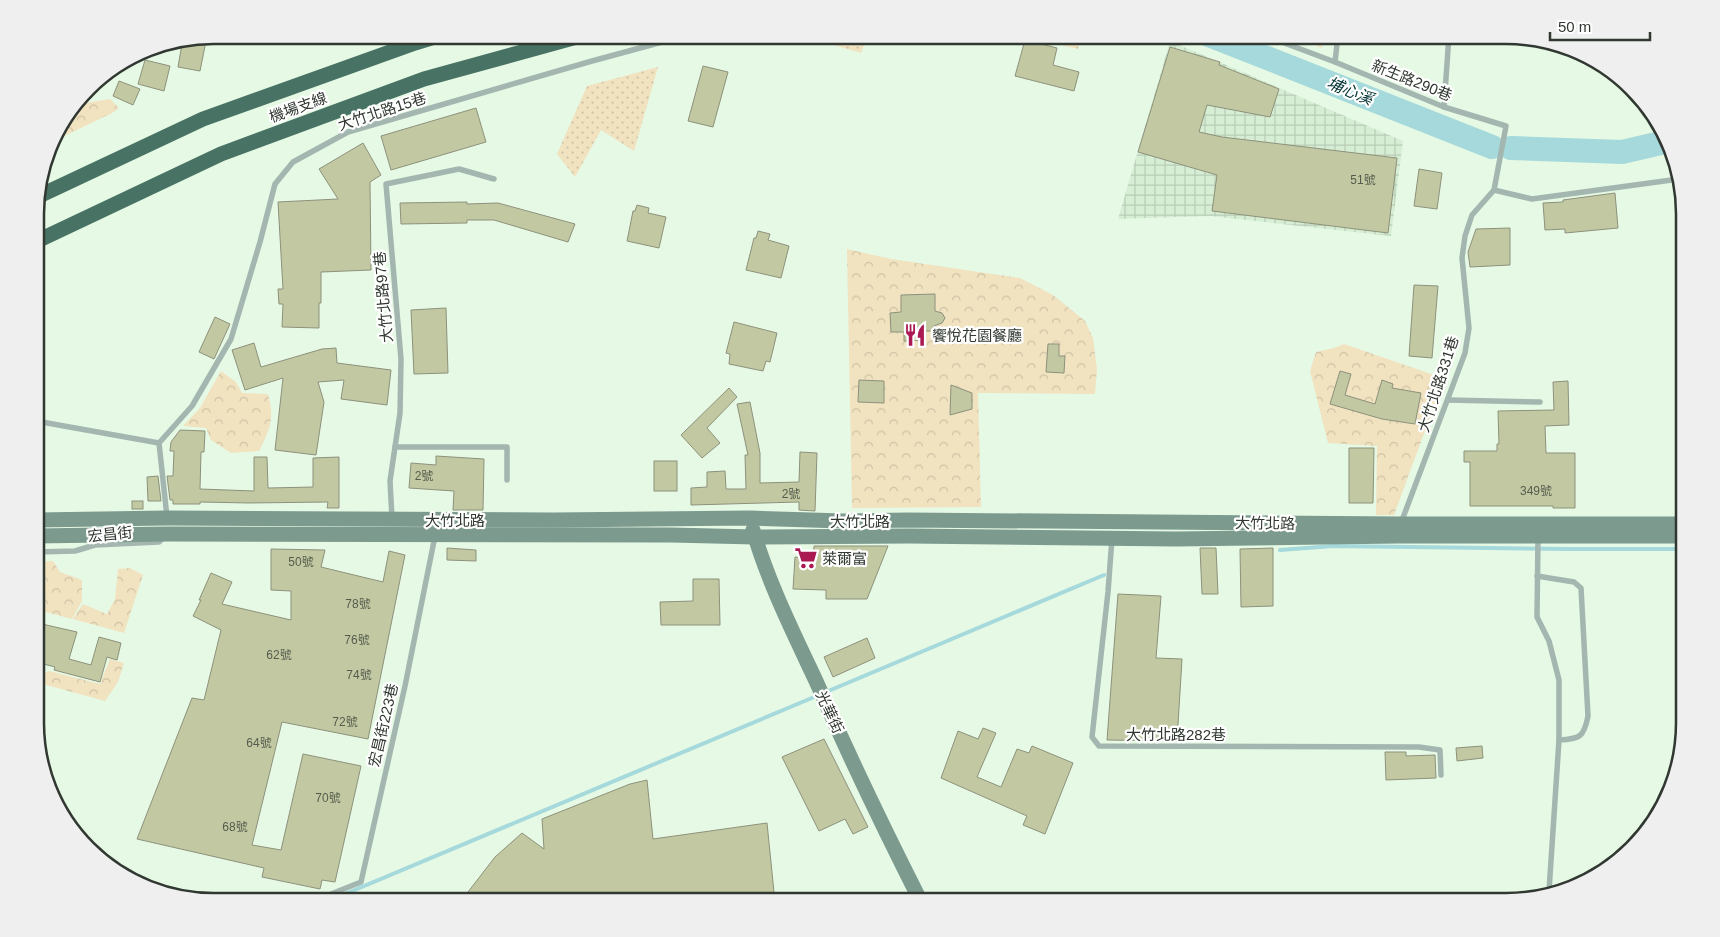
<svg xmlns="http://www.w3.org/2000/svg" width="1720" height="937" viewBox="0 0 1720 937" font-family="Arial,'Noto Sans TC',sans-serif">
<defs>
<pattern id="industrial-grid" width="8" height="8" patternUnits="userSpaceOnUse" patternTransform="scale(1.25)"><rect width="8" height="8" fill="#d6eed4"/><path d="M0 4h8M4 0v8" fill="none" stroke="#b8cdb6"/></pattern>
<pattern id="grass-dots" width="8" height="8" patternUnits="userSpaceOnUse" patternTransform="scale(1.25)"><rect width="8" height="8" fill="#f1e2c0"/><path d="M2 2h.1M6 6h.1" fill="none" stroke="#cfc3a5" stroke-width="1.8" stroke-linecap="round"/></pattern>
<pattern id="forest-crowns" width="20" height="18" patternUnits="userSpaceOnUse" patternTransform="scale(1.25)"><rect width="20" height="18" fill="#f1e2c0"/><path d="M2 6a3 3 0 1 1 6 0M12 15a3 3 0 1 1 6 0" fill="none" stroke="#cfc3a5"/></pattern>
</defs>
<rect width="100%" height="100%" fill="#e6f9e5"/>
<!-- industrial -->
<path fill="url(#industrial-grid)" d="M1170,41L1403,141L1391,236L1210,216L1118,219Z"/>
<!-- grass -->
<g fill="url(#grass-dots)">
<path d="M800,35H868L861,53Z"/>
<path d="M1034,35H1081L1078,49L1033,38Z"/>
<path d="M1290,35H1324L1322,48Z"/>
<path d="M658,67L634,151L601,130L575,177L557,154L587,86Z"/>
</g>
<!-- forest -->
<g fill="url(#forest-crowns)">
<path d="M110,99L119,108L112,113L52,142L54,134L79,101L85,103Z"/>
<path d="M847,249L891,259L1020,278L1053,295L1085,321L1093,338L1097,369L1095,394L978,393L981,507L852,508Z"/>
<path d="M1344,344L1431,374L1443,382L1394,515H1376L1377,446L1328,443L1310,371L1316,352L1334,348Z"/>
<path d="M221,371L236,382L242,393L268,394C275,419 270,429 259,451L231,453L211,440L206,428L183,426L200,408Z"/>
<path d="M53,561L60,572L82,580V601L72,619L46,612L36,643V562Z"/>
<path d="M130,568L143,575L124,633L73,619L83,604L107,614L115,599L118,569Z"/>
<path d="M110,659L124,663L118,682L105,701L39,683L41,675L49,671L100,684Z"/>
</g>
<g fill="none" stroke-linecap="round" stroke-linejoin="round">
<!-- stream -->
<g stroke="#a5d9db" stroke-width="4">
<path d="M1280,550L1333,546L1568,549H1685"/>
<path d="M826,692L1104,575"/>
<path d="M326,902L819,695"/>
</g>
<!-- river -->
<g stroke="#a5d9db" stroke-width="24">
<path d="M1209,35L1492,147"/>
<path d="M1511,148L1622,152L1665,142"/>
</g>
</g>
<!-- building -->
<g fill="#c2c9a2" stroke="#8d917b">
<path d="M193,39L206,41L200,71L178,67L182,44L192,46Z"/>
<path d="M1025,40L1057,48L1053,65L1079,72L1074,91L1015,76Z"/>
<path d="M1170,47L1220,62L1219,65L1279,89L1270,117L1207,105L1199,132L1222,137L1397,158L1388,233L1212,211L1217,175L1138,152Z"/>
<path d="M145,60L170,66L164,91L138,84Z"/>
<path d="M703,66L728,72L713,127L688,121Z"/>
<path d="M119,81L140,89L133,105L113,96Z"/>
<path d="M476,108L486,142L391,170L381,136Z"/>
<path d="M363,143L381,175L370,182L371,270L321,272V303H319V328L282,327L283,304H279L278,289H283L278,202L338,199L319,169Z"/>
<path d="M1419,169L1442,173L1437,209L1414,206Z"/>
<path d="M1615,193L1618,228L1565,233V229L1545,230L1543,203L1563,202V200Z"/>
<path d="M467,202V204L498,203L575,224L568,242L494,220H467V223L401,224L400,203Z"/>
<path d="M637,205L649,208L648,213L666,217L659,248L627,241L633,211H635Z"/>
<path d="M1510,228V265L1470,267L1468,252L1476,229Z"/>
<path d="M758,231L770,234L768,240L789,246L781,278L746,270L754,238H756Z"/>
<path d="M1414,285L1438,286L1432,358L1409,356Z"/>
<path d="M935,294V311L942,313L945,318L942,323L934,326V331H924V340L904,341V332H891L890,313L901,312V295Z"/>
<path d="M446,308L448,373L414,374L411,310Z"/>
<path d="M215,317L230,324L214,359L199,352Z"/>
<path d="M734,322L777,333L770,362L766,361L763,371L729,364L730,354L726,353Z"/>
<path d="M254,343L261,367L322,349L336,348L337,363L391,370L387,405L341,399L344,380L318,382L324,402L316,455L275,450L283,378L245,390L232,350Z"/>
<path d="M1048,344H1059V356H1065L1064,373L1046,372Z"/>
<path d="M1340,371L1351,374L1345,395L1375,404L1382,380L1393,384L1392,388L1421,393L1415,424L1382,419L1330,404Z"/>
<path d="M859,380L884,381V403L858,402Z"/>
<path d="M1568,381L1569,425L1545,426L1546,453H1575V508H1553V506H1470V462H1464V451H1497V444H1499L1498,411L1554,410L1553,382Z"/>
<path d="M951,385L972,393V409L950,415Z"/>
<path d="M729,388L737,397L707,428L720,443L702,458L681,435Z"/>
<path d="M750,402L760,453V483L799,482L800,452L817,453L815,511L799,510V502L691,505V488L707,487V472L725,471L726,489H746L745,455H748L737,404Z"/>
<path d="M180,430L205,431L204,452H201L200,489L254,491V457H267L268,488L313,487V458L339,457V508H327L328,502L249,503L200,502V504H173V500H170L167,476H173L174,451H170L171,442Z"/>
<path d="M1349,448H1374L1373,503H1349Z"/>
<path d="M436,456L484,459L483,510H453L454,491L409,488L411,463L436,465Z"/>
<rect x="654" y="461" width="23" height="30"/>
<path d="M158,476L161,501H148L147,477Z"/>
<rect x="132" y="501" width="11" height="8"/>
<path d="M814,546H888L867,599H826V590L793,589L795,557L813,559Z"/>
<path d="M447,548L476,550V561L447,560Z"/>
<path d="M1200,548H1216L1218,594H1202Z"/>
<path d="M1273,548V606L1241,607L1240,549Z"/>
<path d="M271,549L325,550L321,567L383,582L389,551L405,555L368,739L282,722L252,845L281,850L303,754L361,766L335,882L322,880L320,889L262,877L264,868L137,839L192,698L204,700L221,630L193,616L201,600H199L211,573L232,582L222,604L291,620V591L271,590Z"/>
<path d="M693,579H719L720,625H661L660,602L693,601Z"/>
<path d="M1118,594L1161,596L1156,658L1182,659L1177,741L1107,740Z"/>
<path d="M42,624L77,632L69,659L91,665L99,637L121,643L117,660L107,657L100,682L54,670L55,667L36,662V647Z"/>
<path d="M867,638L875,658L833,677L824,657Z"/>
<path d="M983,728L996,733L977,777L1001,787L1017,749L1029,753L1032,746L1073,763L1045,834L1023,825L1027,816L941,778L958,731L978,739Z"/>
<path d="M824,739L868,827L853,834L845,819L819,831L782,757Z"/>
<path d="M1482,746L1483,758L1457,761L1456,748Z"/>
<path d="M1385,752H1406V756L1435,755L1436,778L1386,780Z"/>
<path d="M647,780L653,839L767,823L775,902H473L468,892L495,857L522,833L544,849L542,819L630,784Z"/>
</g>
<g fill="none" stroke-linecap="round" stroke-linejoin="round">
<!-- lane -->
<g stroke="#a3b7b0" stroke-width="5.5">
<path d="M1263,35L1335,62"/>
<path d="M1338,35L1335,62L1444,107L1506,126L1494,190L1472,215L1465,236L1462,258L1469,328L1465,353L1401,523"/>
<path d="M1444,107L1449,35"/>
<path d="M1494,190L1532,199L1679,179"/>
<path d="M1448,400L1540,402"/>
<path d="M36,421L159,443"/>
<path d="M395,447H507V480"/>
<path d="M167,517L159,443L192,406L231,339L260,242L275,184L293,162L348,132L592,61L688,35"/>
<path d="M392,518L390,481L400,413L401,359L386,184L459,169L494,179"/>
<path d="M1112,538L1108,592L1092,737L1099,746L1419,747L1440,750L1441,775"/>
<path d="M1538,538L1537,617L1549,641L1559,680V740L1549,891"/>
<path d="M36,552L75,551L95,545L159,542L165,536"/>
<path d="M1537,576L1574,582L1581,588L1588,716C1584,737 1580,739 1559,740"/>
<path d="M311,902L361,882L405,686L435,536"/>
</g>
<!-- secondary -->
<g stroke="#7d9a8f" stroke-width="15">
<path d="M36,520L167,518L553,520L750,518L843,521L909,520L1401,524H1684"/>
<path d="M753,530C768,582 793,632 816,681C849,756 884,829 921,902"/>
<path d="M36,536L167,534L671,535L755,537L909,536L1176,539L1399,536H1684"/>
</g>
<!-- highway -->
<g stroke="#487364" stroke-width="15">
<path d="M37,197L203,119L415,43L441,35"/>
<path d="M35,242L221,154L424,79L584,35"/>
</g>
</g>
<!-- icons -->
<defs>
<symbol id="restaurant-bare" viewBox="-9 -9 18 18"><path d="M-5-6h1v4h1v-4h1v4h1v-4h1v5L-1.5 .5V6h-2V.5L-5-1ZM5-6V6H3V1.5H1.5Q1.5-4 5-6Z" fill="#aa1952" stroke="#fff" stroke-width="2.5" paint-order="stroke"/></symbol>
<symbol id="supermarket-bare" viewBox="-9 -9 18 18"><path d="M-6-5.5h2.5l.6 2H6L4.5 2H-2.5L-4.4-4H-6ZM-1.5 3.2a1.3 1.3 0 1 0 .1 0ZM3 3.2a1.3 1.3 0 1 0 .1 0Z" fill="#aa1952" stroke="#fff" stroke-width="2.5" paint-order="stroke"/></symbol>
</defs>
<g fill-rule="evenodd">
<use href="#restaurant-bare" x="899" y="319" width="32" height="32"/>
<use href="#supermarket-bare" x="790" y="542" width="32" height="32"/>
</g>
<g text-anchor="middle" dominant-baseline="central" stroke-width="4.5" stroke-linejoin="round" paint-order="stroke">
<!-- number labels -->
<g font-size="12" fill="#555c4d">
<text x="1363" y="180">51號</text>
<text x="424" y="476">2號</text>
<text x="1536" y="491">349號</text>
<text x="791" y="494">2號</text>
<text x="301" y="562">50號</text>
<text x="358" y="604">78號</text>
<text x="357" y="640">76號</text>
<text x="279" y="655">62號</text>
<text x="359" y="675">74號</text>
<text x="345" y="722">72號</text>
<text x="259" y="743">64號</text>
<text x="328" y="798">70號</text>
<text x="235" y="827">68號</text>
</g>
<!-- street labels -->
<g font-size="15" fill="#313831" stroke="#fff">
<text transform="translate(1412 80) rotate(22)">新生路290巷</text>
<text transform="translate(298 107) rotate(-20)">機場支線</text>
<text transform="translate(382 111) rotate(-18)">大竹北路15巷</text>
<text transform="translate(383 297) rotate(-95)">大竹北路97巷</text>
<text transform="translate(1438 384) rotate(-72)">大竹北路331巷</text>
<text x="455" y="520">大竹北路</text>
<text x="860" y="521">大竹北路</text>
<text transform="translate(1265 523) rotate(1)">大竹北路</text>
<text transform="translate(110 534) rotate(-6)">宏昌街</text>
<text transform="translate(830 712) rotate(65)">光華街</text>
<text transform="translate(383 725) rotate(-77)">宏昌街223巷</text>
<text x="1176" y="734">大竹北路282巷</text>
</g>
<!-- poi labels -->
<g font-size="15" fill="#313831" stroke="#fff" text-anchor="start">
<text x="932" y="335">饗悅花園餐廳</text>
<text x="822" y="558">萊爾富</text>
</g>
<!-- water labels -->
<g font-size="16" font-style="italic" fill="#003233" stroke="#fff">
<text transform="translate(1350 91) rotate(22)">埔心溪</text>
</g>
</g>
<!-- crop -->
<path d="M0 0H1720V937H0ZM214 44H1506A170 170 0 0 1 1676 214V723A170 170 0 0 1 1506 893H214A170 170 0 0 1 44 723V214A170 170 0 0 1 214 44Z" fill="#efefef" fill-rule="evenodd"/>
<path fill="none" stroke="#313831" stroke-width="2.5" d="M214 44H1506A170 170 0 0 1 1676 214V723A170 170 0 0 1 1506 893H214A170 170 0 0 1 44 723V214A170 170 0 0 1 214 44Z"/>
<!-- scale -->
<path d="M1550 32v8h100v-8" fill="none" stroke="#313831" stroke-width="2.5"/>
<text x="1558" y="32" font-size="15" fill="#313831" stroke="#ffffff" stroke-width="4" paint-order="stroke">50 m</text>
</svg>
